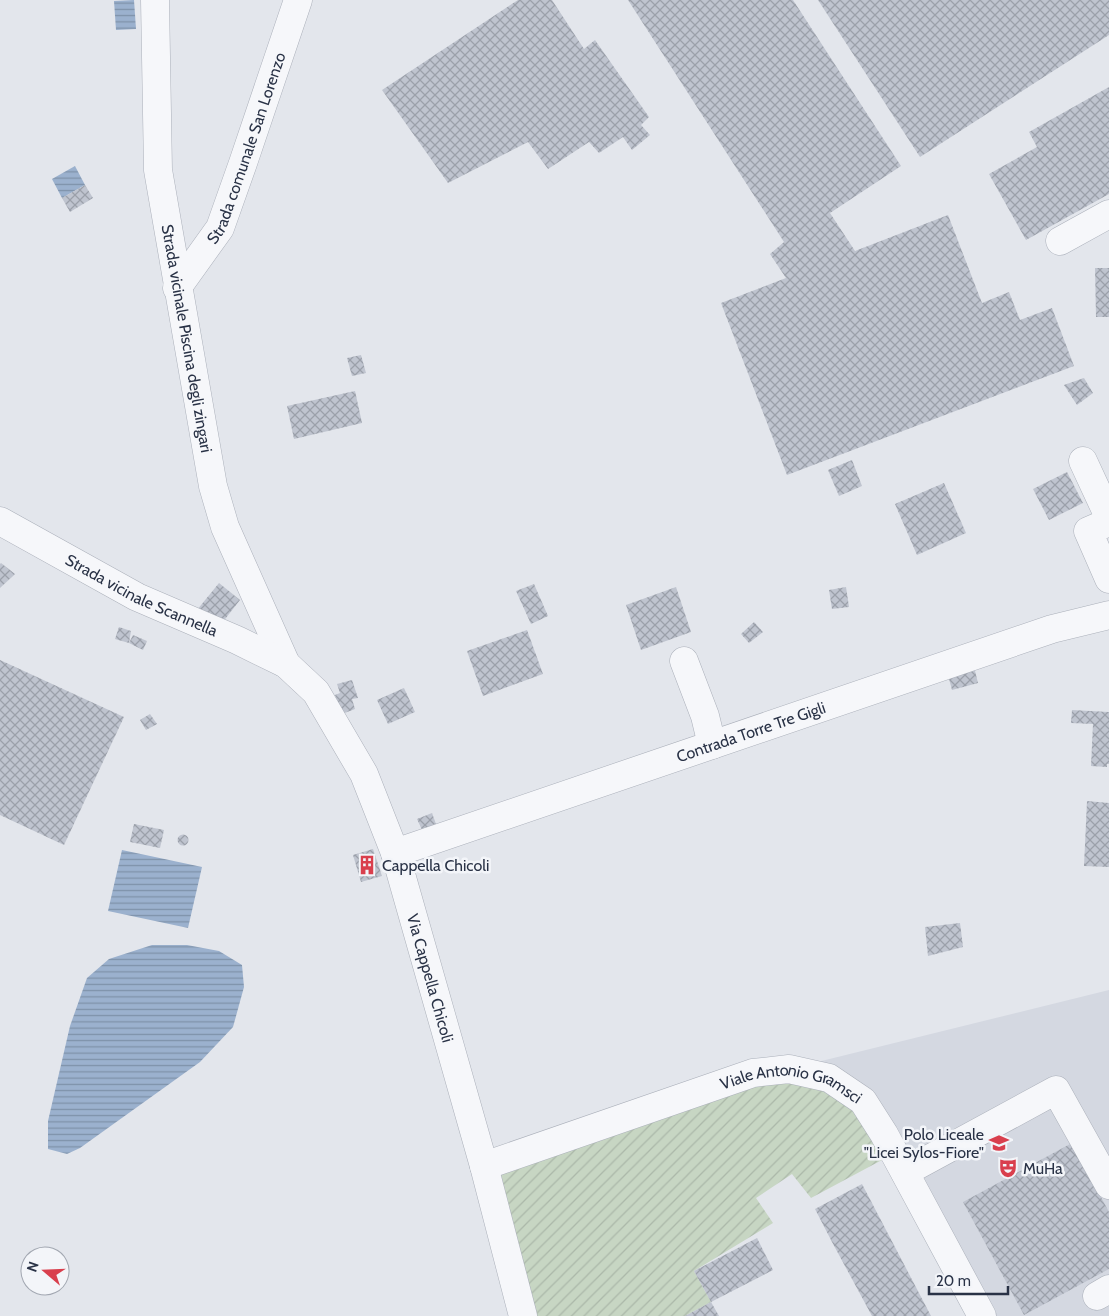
<svg xmlns="http://www.w3.org/2000/svg" width="1109" height="1316" viewBox="0 0 1109 1316" font-family="Cabin,sans-serif">
<defs>
<pattern id="garden-furrows" width="10" height="10" patternUnits="userSpaceOnUse" patternTransform="scale(1.25)"><rect width="10" height="10" fill="#c7d6c3"/><path d="M-1 1l2-2M0 10L10 0M9 11l2-2" fill="none" stroke="#abb8a9"/></pattern>
<pattern id="water-rules" width="6" height="5" patternUnits="userSpaceOnUse" patternTransform="scale(1.25)"><rect width="6" height="5" fill="#9bb1ce"/><path d="M0 2.5h6" fill="none" stroke="#7e91a9"/></pattern>
<pattern id="building-cross-hatch" width="8" height="8" patternUnits="userSpaceOnUse" patternTransform="scale(1.25)"><rect width="8" height="8" fill="#bfc4cf"/><path d="M0 0l8 8M0 8l8-8" fill="none" stroke="#9ba0aa"/></pattern>
</defs>
<rect width="100%" height="100%" fill="#e3e6ec"/>
<!-- built -->
<path fill="#d4d8e1" d="M1109,990V1316H981L884,1134L789,1069Z"/>
<!-- garden -->
<path fill="url(#garden-furrows)" d="M753,1073L829,1078L895,1153L811,1198L792,1174L756,1198L773,1223L694,1271L711,1302L685,1316H536L484,1166Z"/>
<!-- water -->
<g fill="url(#water-rules)">
<path d="M134,0L136,29L116,30L114,1Z"/>
<path d="M75,166L85,185L62,198L52,179Z"/>
<path d="M122,850L202,867L188,928L108,911Z"/>
<path d="M152,945H187L219,951L242,965L244,987L233,1027L200,1062L80,1148L67,1154L48,1149V1121L70,1026L87,978L109,959Z"/>
</g>
<!-- building -->
<g fill="url(#building-cross-hatch)">
<path d="M518,0H552L584,49L595,40L649,117L641,125L650,135L632,150L623,137L599,153L589,142L548,169L528,142L448,183L382,90Z"/>
<path d="M628,0H793L901,166L830,213L855,251L948,215L982,303L1009,292L1020,320L1052,308L1074,366L787,475L721,303L786,278L770,254L784,242Z"/>
<path d="M818,0H1109V35L920,157Z"/>
<path d="M1109,87V194L1026,240L989,174L1037,147L1029,132Z"/>
<path d="M85,185L93,198L70,212L62,198Z"/>
<path d="M1095,268H1109V317H1096Z"/>
<path d="M361,355L366,373L352,376L347,358Z"/>
<path d="M1084,378L1093,393L1077,405L1064,385Z"/>
<path d="M355,391L362,423L294,439L287,406Z"/>
<path d="M852,460L862,486L839,496L828,470Z"/>
<path d="M1067,472L1083,503L1049,520L1033,489Z"/>
<path d="M944,483L966,533L917,555L895,504Z"/>
<path d="M1,563L15,574L0,588V564Z"/>
<path d="M219,583L240,600L222,623L197,610Z"/>
<path d="M534,584L548,616L531,624L516,591Z"/>
<path d="M676,587L691,632L641,650L626,605Z"/>
<path d="M846,587L849,607L832,609L829,590Z"/>
<path d="M754,622L763,632L749,643L741,634Z"/>
<path d="M119,627L131,631L129,643L115,639Z"/>
<path d="M527,630L543,674L483,696L467,651Z"/>
<path d="M133,635L147,641L143,650L129,643Z"/>
<path d="M0,660L124,717L64,845L0,815Z"/>
<path d="M974,667L978,683L952,690L948,675Z"/>
<path d="M352,680L358,698L352,699L355,709L342,714L335,695L340,693L337,684Z"/>
<path d="M404,688L415,712L388,724L377,700Z"/>
<path d="M1072,710L1109,712V764H1107V767L1091,766L1093,724L1071,723Z"/>
<path d="M150,714L157,724L146,730L140,720Z"/>
<path d="M1087,801L1109,803V867L1084,866Z"/>
<path d="M432,813L436,824L422,830L417,819Z"/>
<path d="M134,824L164,830L160,848L130,842Z"/>
<circle cx="183" cy="840" r="5.5"/>
<path d="M373,849L382,876L361,882L353,855Z"/>
<path d="M960,923L963,947L928,956L925,927Z"/>
<path d="M1072,1143L1109,1212V1269L1024,1315L963,1202Z"/>
<path d="M862,1184L931,1316H872L832,1242L815,1209Z"/>
<path d="M757,1238L773,1270L711,1302L694,1271Z"/>
<path d="M711,1302L719,1316H685Z"/>
</g>
<g fill="none" stroke-linecap="round" stroke-linejoin="round">
<defs>
<g id="minor">
<path id="s1" d="M155,0L158,170L213,486L225,527L286,664"/>
<path d="M1060,241L1109,214"/>
<path id="s2" d="M177,288L220,228L243,163L298,0"/>
<path d="M1083,461L1109,517"/>
<path id="s3" d="M0,521L137,597L237,640L286,664L316,692L364,774L395,853L484,1166L523,1316"/>
<path d="M1109,522L1088,531L1109,579"/>
<path d="M684,661L705,716L712,745"/>
<path id="s4" d="M395,853L1052,629L1109,615"/>
<path id="s5" d="M484,1166L753,1073L789,1069L829,1078L863,1101L884,1134L982,1316"/>
<path d="M905,1172L1056,1090L1109,1185"/>
<path d="M1097,1296L1109,1289"/>
</g>
</defs>
<!-- minor casing -->
<use href="#minor" stroke="#abb0ba" stroke-width="29"/>
<!-- minor -->
<use href="#minor" stroke="#f6f7fa" stroke-width="28"/>
</g>
<!-- icons -->
<defs>
<symbol id="building-bare" viewBox="-9 -9 18 18"><path d="M-4-6H4V6H1V3H-1V6H-4ZM-2.5-4.3h1.7v1.8h-1.7ZM.8-4.3h1.7v1.8H.8ZM-2.5-1h1.7V.8h-1.7ZM.8-1h1.7V.8H.8Z" fill="#d93f4d" stroke="#f3f5f9" stroke-width="2.5" paint-order="stroke"/></symbol>
<symbol id="school-bare" viewBox="-9 -9 18 18"><path d="M0-5L7-2L0 1L-7-2ZM-4 1L0 2.5L4 1V4Q0 6-4 4Z" fill="#d93f4d" stroke="#f3f5f9" stroke-width="2.5" paint-order="stroke"/></symbol>
<symbol id="theatre-bare" viewBox="-9 -9 18 18"><path d="M-5-5.5Q0-4 5-5.5V0Q5 5 0 6Q-5 5-5 0ZM-3.3-2.5H-1v1.5H-3.3ZM1-2.5H3.3v1.5H1ZM-2.8 1Q0 5.5 2.8 1Z" fill="#d93f4d" stroke="#f3f5f9" stroke-width="2.5" paint-order="stroke"/></symbol>
</defs>
<g fill-rule="evenodd">
<use href="#building-bare" x="353" y="851" width="28" height="28"/>
<use href="#school-bare" x="985" y="1129" width="28" height="28"/>
<use href="#theatre-bare" x="994" y="1154" width="28" height="28"/>
</g>
<g text-anchor="middle" dominant-baseline="central" stroke-width="5" stroke-linejoin="round" paint-order="stroke">
<!-- street labels -->
<g font-size="16" fill="#293246" stroke="#f3f5f9">
<text stroke="none"><textPath href="#s2" startOffset="158">Strada comunale San Lorenzo</textPath></text>
<text stroke="none"><textPath href="#s1" startOffset="341">Strada vicinale Piscina degli zingari</textPath></text>
<text stroke="none"><textPath href="#s3" startOffset="160">Strada vicinale Scannella</textPath></text>
<text stroke="none"><textPath href="#s4" startOffset="376">Contrada Torre Tre Gigli</textPath></text>
<text stroke="none"><textPath href="#s3" startOffset="671">Via Cappella Chicoli</textPath></text>
<text stroke="none"><textPath href="#s5" startOffset="325">Viale Antonio Gramsci</textPath></text>
</g>
<!-- poi labels -->
<g font-size="16" fill="#293246" stroke="#f3f5f9" text-anchor="start">
<text x="382" y="865">Cappella Chicoli</text>
<text x="984" y="1134" text-anchor="end">Polo Liceale<tspan x="984" dy="18">"Licei Sylos-Fiore"</tspan></text>
<text x="1023" y="1168">MuHa</text>
</g>
</g>
<!-- north arrow -->
<g transform="translate(45 1271) rotate(289)"><circle r="24" fill="#f3f5f9" stroke="#a2a7b1"/>
<path d="M0-4L9 19L0 12L-9 19Z" fill="#d93f4d"/>
<text y="-8" font-size="14" font-weight="bold" text-anchor="middle" fill="#293246">N</text>
</g>
<!-- scale -->
<path d="M929 1286v8h79v-8" fill="none" stroke="#293246" stroke-width="2.5"/>
<text x="936" y="1286" font-size="15" fill="#293246" stroke="#f3f5f9" stroke-width="4" paint-order="stroke">20 m</text>
</svg>
